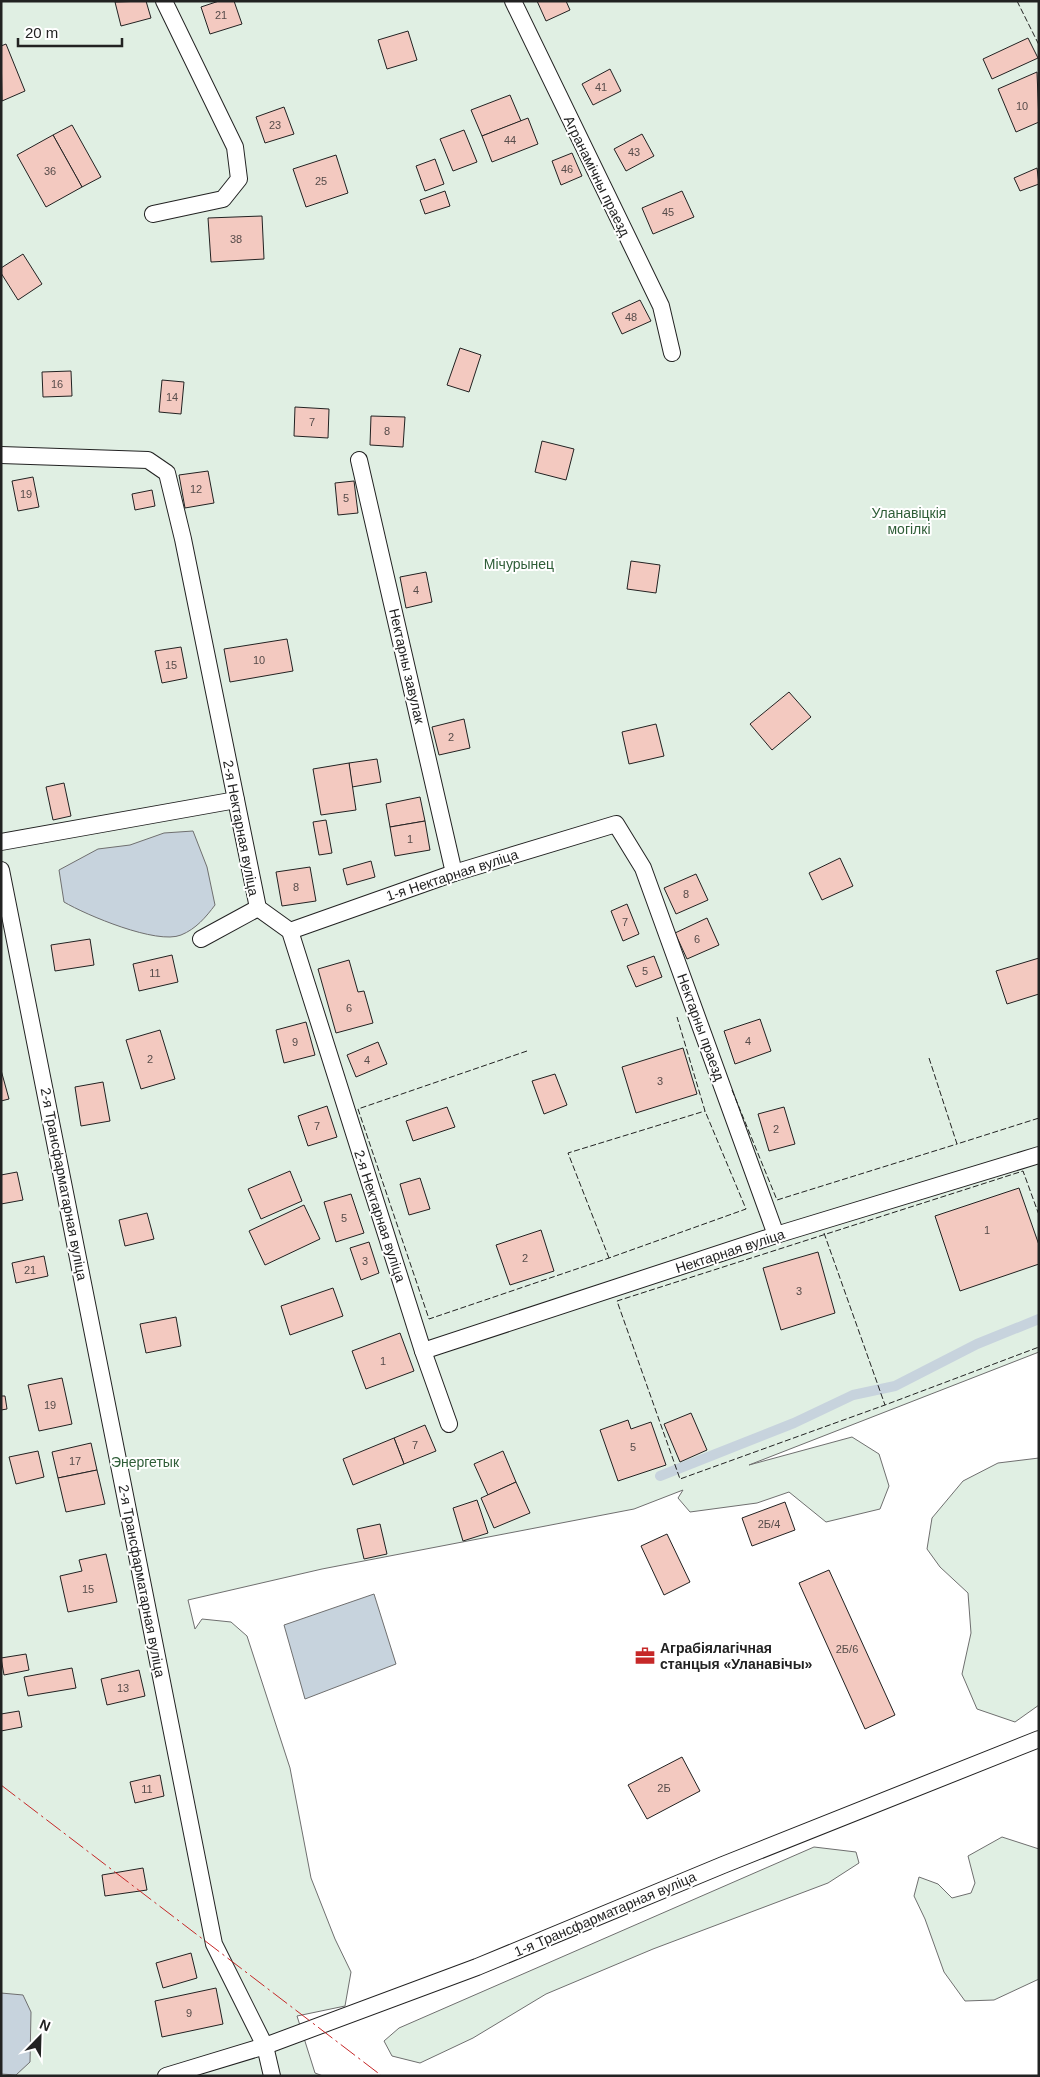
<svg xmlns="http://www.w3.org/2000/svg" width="1040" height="2077" viewBox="0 0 1040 2077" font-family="Helvetica,sans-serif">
<rect width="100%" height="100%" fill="#fff"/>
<!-- green -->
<g fill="#e0efe3" stroke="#6f6f6f">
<path d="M1,1H1038L1039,4V1352L749,1465L852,1437L879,1454L889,1486L880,1509L826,1522L789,1492L757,1503L690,1512L678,1498L683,1490L634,1509L322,1569L188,1600L195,1629L202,1619L231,1622L247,1636L290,1768L311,1878L335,1939L351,1972L345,2006L297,2016L315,2073L323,2076H1Z"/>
<path d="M1039,1458V1705L1015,1722L977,1709L962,1674L971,1633L968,1593L940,1567L927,1549L932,1518L963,1481L998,1463Z"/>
<path d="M1002,1837L1039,1849V1979L994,2000L965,2001L944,1972L925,1919L914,1896L919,1877L938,1884L952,1898L971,1893L975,1883L968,1856Z"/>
<path d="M814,1847L856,1852L859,1863L828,1883L653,1949L546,1994L473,2038L420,2063L392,2056L384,2041L399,2028Z"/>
</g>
<!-- water -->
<g fill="#c7d3dd" stroke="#6f6f6f">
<path d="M193,831L207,867L215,905C206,917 196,929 181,935C157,945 86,915 64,902L59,870L98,849L130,845L164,833Z"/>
<path d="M374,1594L396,1664L305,1699L284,1625Z"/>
<path d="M1,1993L23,1995L31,2012L30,2062L16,2075L1,2074Z"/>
</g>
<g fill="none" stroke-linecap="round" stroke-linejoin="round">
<!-- stream -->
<path stroke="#c7d3dd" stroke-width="10" d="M660,1476L794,1423L853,1395L895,1386L977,1344L1039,1319"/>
</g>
<!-- building -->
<g fill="#f3c9c0" stroke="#222">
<path d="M146,1L151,18L121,26L115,2Z"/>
<path d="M219,1H234L242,24L210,34L201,7Z"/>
<path d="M537,1H566L570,10L546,21Z"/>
<path d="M408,31L417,60L387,69L378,40Z"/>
<path d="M1028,38L1038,58L992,79L983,59Z"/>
<path d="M6,44L25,91L2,101L1,46Z"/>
<path d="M610,69L621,91L593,105L582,84Z"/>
<path d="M1037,72L1039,122L1016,132L998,89Z"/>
<path d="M510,95L521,121L482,136L471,110Z"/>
<path d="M284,107L294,134L265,143L256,117Z"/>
<path d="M528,118L538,144L492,162L482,136Z"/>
<path d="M72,125L101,177L82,187L53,135Z"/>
<path d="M464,130L477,162L453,171L440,139Z"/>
<path d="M642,134L654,156L626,171L614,149Z"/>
<path d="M53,135L82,187L46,207L17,155Z"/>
<path d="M572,153L582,176L561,185L552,161Z"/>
<path d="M336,155L348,193L306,207L293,169Z"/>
<path d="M435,159L444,184L425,191L416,166Z"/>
<path d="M1037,168L1039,184L1020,191L1014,178Z"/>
<path d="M445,191L450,206L425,214L420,200Z"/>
<path d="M682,191L694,217L653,234L642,208Z"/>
<path d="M262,216L264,259L211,262L208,218Z"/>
<path d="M23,254L42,284L18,300L1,273V268Z"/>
<path d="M640,300L651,321L622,334L612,313Z"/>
<path d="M460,348L481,355L469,392L447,385Z"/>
<path d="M71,371L72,396L43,397L42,372Z"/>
<path d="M162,380L184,382L181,414L159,412Z"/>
<path d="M295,407L329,409L328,438L294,436Z"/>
<path d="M371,416L405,417L403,447L370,445Z"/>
<path d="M542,441L574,449L566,480L535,472Z"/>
<path d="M208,471L214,503L185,508L179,475Z"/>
<path d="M33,477L39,507L18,511L12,481Z"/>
<path d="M354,481L358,513L338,515L335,483Z"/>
<path d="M152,490L155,506L135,510L132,494Z"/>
<path d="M631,561L660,565L656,593L627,589Z"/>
<path d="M426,572L432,602L406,608L400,577Z"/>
<path d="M287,639L293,671L230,682L224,649Z"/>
<path d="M181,647L187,678L162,683L155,651Z"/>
<path d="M789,692L811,717L772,750L750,724Z"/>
<path d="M464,719L470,748L439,755L432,727Z"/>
<path d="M656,724L664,756L629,764L622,732Z"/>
<path d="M377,759L381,782L352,787L349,763Z"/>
<path d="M349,763L356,810L321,815L313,769Z"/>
<path d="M64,783L71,816L53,820L46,787Z"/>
<path d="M420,797L425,821L390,827L386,804Z"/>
<path d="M326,820L332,853L319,855L313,822Z"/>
<path d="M425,821L430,850L395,856L390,827Z"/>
<path d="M840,858L853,886L822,900L809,873Z"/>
<path d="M371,861L375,877L347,885L343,869Z"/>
<path d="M310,867L316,901L282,906L276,872Z"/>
<path d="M696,874L708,900L676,914L664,888Z"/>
<path d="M627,904L639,934L623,941L611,911Z"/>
<path d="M707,918L719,945L687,959L675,933Z"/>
<path d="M90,939L94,965L55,971L51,945Z"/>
<path d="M172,955L178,982L139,991L133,964Z"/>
<path d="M654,956L662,977L636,987L627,966Z"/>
<path d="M1039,958V994L1007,1004L996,971Z"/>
<path d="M349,960L358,992L364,991L373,1023L336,1033L318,969Z"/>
<path d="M760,1019L771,1051L735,1064L724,1031Z"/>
<path d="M306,1022L315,1055L284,1063L276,1030Z"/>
<path d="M160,1030L175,1079L141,1089L126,1040Z"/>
<path d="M378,1042L387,1064L356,1077L347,1055Z"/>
<path d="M683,1048L697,1094L636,1113L622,1067Z"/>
<path d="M1,1070L9,1099L1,1101Z"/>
<path d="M555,1074L567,1105L544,1114L532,1081Z"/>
<path d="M103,1082L110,1121L81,1126L75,1087Z"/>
<path d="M327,1106L337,1137L308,1146L298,1116Z"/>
<path d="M447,1107L455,1127L413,1141L406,1121Z"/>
<path d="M784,1107L795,1144L769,1151L758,1114Z"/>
<path d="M290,1171L302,1201L261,1219L248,1189Z"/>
<path d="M17,1172L23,1200L1,1204V1175Z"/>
<path d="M420,1178L430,1209L409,1215L400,1184Z"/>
<path d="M1019,1188L1039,1245V1264L960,1291L935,1216Z"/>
<path d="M351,1194L364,1233L336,1242L324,1202Z"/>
<path d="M304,1205L320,1239L265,1265L249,1231Z"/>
<path d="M147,1213L154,1239L125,1246L119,1220Z"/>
<path d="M541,1230L554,1271L510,1285L496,1245Z"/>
<path d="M369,1242L379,1273L361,1280L350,1248Z"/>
<path d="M818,1252L835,1313L781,1330L763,1268Z"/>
<path d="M44,1256L48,1276L16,1283L12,1263Z"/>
<path d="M333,1288L343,1316L290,1335L281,1306Z"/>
<path d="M176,1317L181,1346L146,1353L140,1324Z"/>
<path d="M400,1333L414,1371L366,1389L352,1351Z"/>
<path d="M62,1378L72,1424L39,1431L28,1385Z"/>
<path d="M1,1396H5L7,1409L1,1410Z"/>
<path d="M691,1413L707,1450L680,1462L664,1424Z"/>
<path d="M628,1420L631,1429L651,1422L666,1465L618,1481L600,1430Z"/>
<path d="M425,1425L436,1451L404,1464L394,1438Z"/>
<path d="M394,1438L404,1464L353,1485L343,1459Z"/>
<path d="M91,1443L97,1470L58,1478L52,1452Z"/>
<path d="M38,1451L44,1477L16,1484L9,1457Z"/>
<path d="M503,1451L516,1482L488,1495L474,1464Z"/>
<path d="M97,1470L105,1504L66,1512L58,1478Z"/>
<path d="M516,1482L530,1513L494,1528L481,1498Z"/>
<path d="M477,1500L488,1533L463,1541L453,1508Z"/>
<path d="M785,1502L795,1530L752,1546L742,1518Z"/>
<path d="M380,1524L387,1554L364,1559L357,1529Z"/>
<path d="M667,1534L690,1582L664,1595L641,1546Z"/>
<path d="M106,1554L117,1602L68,1612L60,1576L82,1571L79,1560Z"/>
<path d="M829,1570L895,1715L865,1729L799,1583Z"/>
<path d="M26,1654L29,1670L4,1675L1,1658Z"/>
<path d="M72,1668L76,1688L28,1696L24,1677Z"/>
<path d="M139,1670L145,1696L107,1705L101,1679Z"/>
<path d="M19,1711L22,1727L1,1731V1714Z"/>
<path d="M682,1757L700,1791L647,1819L628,1785Z"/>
<path d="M160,1775L164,1796L135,1803L130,1782Z"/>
<path d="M143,1868L147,1890L105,1896L102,1875Z"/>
<path d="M191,1953L197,1978L163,1988L156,1963Z"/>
<path d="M216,1988L223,2024L162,2037L155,2001Z"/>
</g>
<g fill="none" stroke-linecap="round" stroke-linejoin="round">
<defs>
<g id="lane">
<path d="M513,1L661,306L672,353"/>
<path d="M153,214L223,199L239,179L235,147L164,1"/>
<path d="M1,455L148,460L167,473L183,539L258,908L290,931L423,1351L449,1424"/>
<path d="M359,460L454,873"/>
<path d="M1,842L236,800"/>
<path d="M1,870L214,1944L265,2046L272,2076"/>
<path d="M290,931L454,873L616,824L643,868L776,1235"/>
<path d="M201,939L258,908"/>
<path d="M423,1351L776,1235L1039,1155"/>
<path d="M166,2076L265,2046L477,1967L723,1865L1039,1739"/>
</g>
</defs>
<!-- lane casing -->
<use href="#lane" stroke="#222" stroke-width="18"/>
<!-- lane -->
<use href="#lane" stroke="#fff" stroke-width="16"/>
<!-- fence -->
<g stroke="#222" stroke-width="1" stroke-dasharray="6 2.5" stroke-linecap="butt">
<path d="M1017,1L1039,45"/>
<path d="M527,1051L358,1109L429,1319L609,1258L746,1209L705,1111L677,1017"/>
<path d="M929,1058L957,1144L1039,1118"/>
<path d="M732,1090L777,1200L957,1144"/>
<path d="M1039,1215L1023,1171L617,1301L680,1479L885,1405L1039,1347"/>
<path d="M824,1233L885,1405"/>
<path d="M609,1258L568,1153L705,1111"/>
</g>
<!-- power -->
<path stroke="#c62828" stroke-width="1" stroke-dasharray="18 4 2.5 4" stroke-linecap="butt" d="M1,1785L382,2076"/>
</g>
<!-- icons -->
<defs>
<symbol id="office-bare" viewBox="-9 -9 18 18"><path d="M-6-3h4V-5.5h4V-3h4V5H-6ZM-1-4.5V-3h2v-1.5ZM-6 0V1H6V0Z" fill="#c62828" stroke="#fff" stroke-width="2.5" paint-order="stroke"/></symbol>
</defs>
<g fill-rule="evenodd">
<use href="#office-bare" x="631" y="1642" width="28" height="28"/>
</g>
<g text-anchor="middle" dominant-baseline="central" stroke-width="4" stroke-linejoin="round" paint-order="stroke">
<!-- number labels -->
<g font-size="11" fill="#564c4a">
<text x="221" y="15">21</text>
<text x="601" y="87">41</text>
<text x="1022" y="106">10</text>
<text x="275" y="125">23</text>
<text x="510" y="140">44</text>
<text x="634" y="152">43</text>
<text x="567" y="169">46</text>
<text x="50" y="171">36</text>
<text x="321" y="181">25</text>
<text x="668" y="212">45</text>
<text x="236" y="239">38</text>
<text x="631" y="317">48</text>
<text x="57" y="384">16</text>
<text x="172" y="397">14</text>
<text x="312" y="422">7</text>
<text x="387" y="431">8</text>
<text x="196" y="489">12</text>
<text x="26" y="494">19</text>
<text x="346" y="498">5</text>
<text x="416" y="590">4</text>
<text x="259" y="660">10</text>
<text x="171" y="665">15</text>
<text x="451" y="737">2</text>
<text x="410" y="839">1</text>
<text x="296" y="887">8</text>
<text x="686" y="894">8</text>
<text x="625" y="922">7</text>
<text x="697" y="939">6</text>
<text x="645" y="971">5</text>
<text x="155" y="973">11</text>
<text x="349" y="1008">6</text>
<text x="748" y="1041">4</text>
<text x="295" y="1042">9</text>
<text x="150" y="1059">2</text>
<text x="367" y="1060">4</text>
<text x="660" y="1081">3</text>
<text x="317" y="1126">7</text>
<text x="776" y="1129">2</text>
<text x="344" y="1218">5</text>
<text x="987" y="1230">1</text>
<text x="525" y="1258">2</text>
<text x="365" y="1261">3</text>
<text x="30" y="1270">21</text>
<text x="799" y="1291">3</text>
<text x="383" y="1361">1</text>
<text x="50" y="1405">19</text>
<text x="415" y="1445">7</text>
<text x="633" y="1447">5</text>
<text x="75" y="1461">17</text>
<text x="769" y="1524">2Б/4</text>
<text x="88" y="1589">15</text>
<text x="847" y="1649">2Б/6</text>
<text x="123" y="1688">13</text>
<text x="664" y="1788">2Б</text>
<text x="147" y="1789">11</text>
<text x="189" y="2013">9</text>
</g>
<!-- street labels -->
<g font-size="14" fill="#222" stroke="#fff">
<text transform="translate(597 176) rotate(64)">Агранамічны праезд</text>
<text transform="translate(407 666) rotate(77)">Нектарны завулак</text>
<text transform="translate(241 828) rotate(79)">2-я Нектарная вуліца</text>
<text transform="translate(452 875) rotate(-18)">1-я Нектарная вуліца</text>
<text transform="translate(701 1027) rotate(70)">Нектарны праезд</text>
<text transform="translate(64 1184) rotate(79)">2-я Трансфарматарная вуліца</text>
<text transform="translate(380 1216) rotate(72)">2-я Нектарная вуліца</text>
<text transform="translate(730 1251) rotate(-18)">Нектарная вуліца</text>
<text transform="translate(142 1581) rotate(79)">2-я Трансфарматарная вуліца</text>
<text transform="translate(605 1914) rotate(-23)">1-я Трансфарматарная вуліца</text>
</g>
<!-- park labels -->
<g font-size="14" fill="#2f5e38" stroke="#fff">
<text x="909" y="513">Уланавіцкія<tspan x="909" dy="16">могілкі</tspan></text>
<text x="519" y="564">Мічурынец</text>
<text x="145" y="1462">Энергетык</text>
</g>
<!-- poi labels -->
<g font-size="14" font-weight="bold" fill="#222" stroke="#fff" text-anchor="start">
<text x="660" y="1648">Аграбіялагічная<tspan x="660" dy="16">станцыя «Уланавічы»</tspan></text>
</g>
</g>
<!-- border -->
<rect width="1040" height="2077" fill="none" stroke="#222222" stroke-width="5"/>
<!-- north arrow -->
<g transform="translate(40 2037) rotate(23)" stroke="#ffffff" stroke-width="4" paint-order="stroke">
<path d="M0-4L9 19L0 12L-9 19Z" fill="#222222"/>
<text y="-8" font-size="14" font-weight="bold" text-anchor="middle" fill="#222222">N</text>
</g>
<!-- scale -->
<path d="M18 38v8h104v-8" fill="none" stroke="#222222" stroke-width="2.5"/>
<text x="25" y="38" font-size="15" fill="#222222" stroke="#ffffff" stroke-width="4" paint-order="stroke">20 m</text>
</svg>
